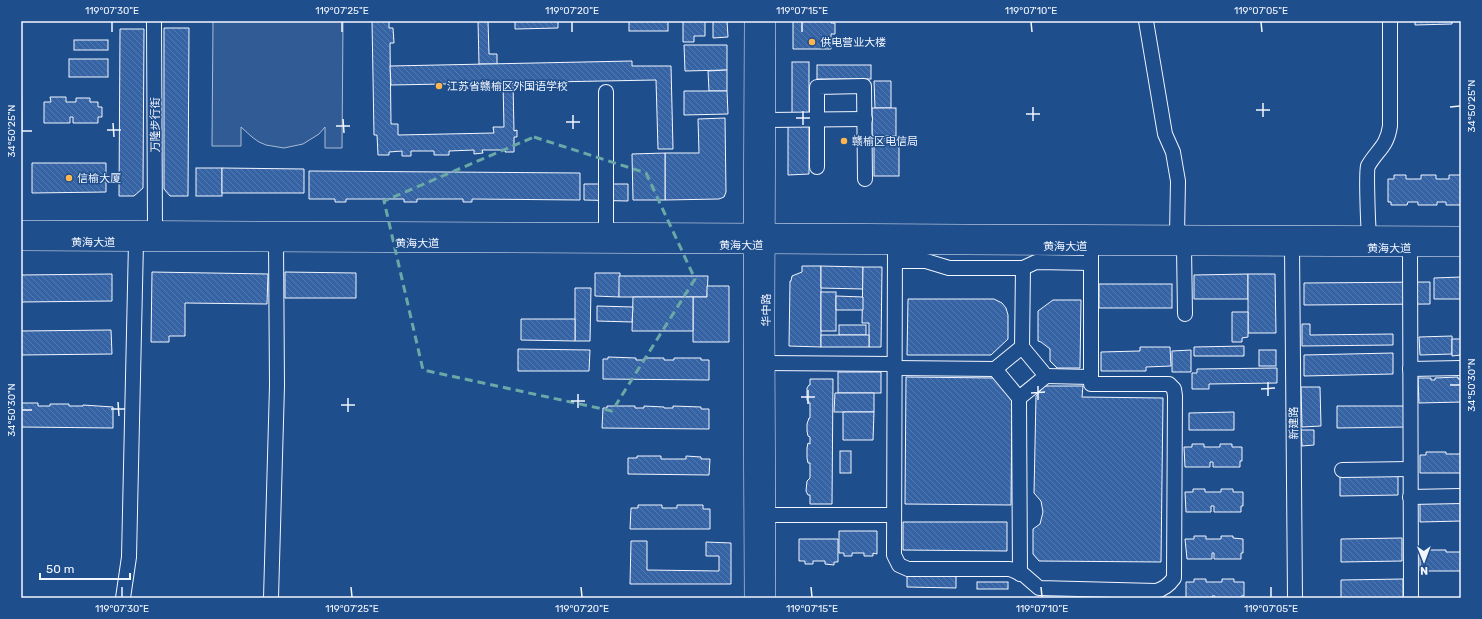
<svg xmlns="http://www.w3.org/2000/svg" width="1482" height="619" viewBox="0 0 1482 619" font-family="Rubik,'Noto Sans SC',sans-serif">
<defs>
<pattern id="building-back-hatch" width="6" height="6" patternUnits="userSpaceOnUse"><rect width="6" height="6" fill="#3563a3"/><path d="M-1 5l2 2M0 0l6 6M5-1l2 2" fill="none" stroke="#537ab1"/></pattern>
</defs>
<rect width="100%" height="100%" fill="#1f4e8c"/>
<!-- built -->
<path fill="#305b95" stroke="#a8bbd7" d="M213,21H343L342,148H325V127L319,134L303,144L284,148L266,145L259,142L252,137L241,127V146H212Z"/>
<!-- building -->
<g fill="url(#building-back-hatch)" stroke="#f2f6ff">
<path d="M372,21H389V28H393L394,43H390L391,124H398V135L494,133L493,127H504L503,83H513L514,131L517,130V137H514V152H505V150H482L483,153L474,154V150L449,151V155H434V151H411V156H402V151L389,152V155H378L377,135H374Z"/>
<path d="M478,21H488L489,54H497V64H479Z"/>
<path d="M515,21H558V28L515,29Z"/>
<rect x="629" y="21" width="39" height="10"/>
<path d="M683,21H705V36H694V42H683Z"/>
<path d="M713,21H727L728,37L713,38Z"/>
<path d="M793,21H831V23H835V34H831V49H793Z"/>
<path d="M1415,21H1452V24L1415,25Z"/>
<path d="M164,28H189L188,196H170L164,189Z"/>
<path d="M120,29H144L143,188L134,196H119Z"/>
<rect x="74" y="40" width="34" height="10"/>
<path d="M684,45H727V70L685,71Z"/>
<path d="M21,49L22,130H21Z"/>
<rect x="69" y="59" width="39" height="18"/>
<path d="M632,61V66H671L673,149H658L656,80L391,85L390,66Z"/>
<rect x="792" y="62" width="17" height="52"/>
<rect x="817" y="65" width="54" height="14"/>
<path d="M727,70V91H709L708,71Z"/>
<path d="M874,81H891V108H875Z"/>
<path d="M684,91H727L728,114L684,115Z"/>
<path d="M50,97H66V102H76V98H90V102H98V107H102V117H98V123H73V117H70V123H44V102H51Z"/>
<rect x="872" y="108" width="24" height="28"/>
<path d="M725,118L726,192L724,197L719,199L665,200V153H699L698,119Z"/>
<path d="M788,125H809V174L788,175Z"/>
<rect x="874" y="138" width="25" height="38"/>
<path d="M665,153V200H633L632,154Z"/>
<path d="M32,163H106V192L32,193Z"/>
<rect x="196" y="168" width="26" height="28"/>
<path d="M222,168L304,169V193H222Z"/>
<path d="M309,171L580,173V200L472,199V202H463V199H417V202H404V199H346V202H335V199H309Z"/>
<path d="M1394,175H1406V179H1421V175H1436V179H1449V175H1461V205H1446V202H1437V205H1418V202H1408L1407,205H1391V202H1388V179H1394Z"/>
<path d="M584,184H628V201L584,200Z"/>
<path d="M802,266H821V347L789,346L790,281H791L792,276L802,272Z"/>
<path d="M821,266L863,267V289L821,288Z"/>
<path d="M863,267H882L881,347H869V323H862Z"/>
<path d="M152,272L268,274L267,304L185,303V336H169V342H151Z"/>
<path d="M285,272L356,273V298H285Z"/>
<path d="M595,273H620L619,297L595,296Z"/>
<path d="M112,274V301L21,302V275Z"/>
<path d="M1248,274V299H1194V275Z"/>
<path d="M1248,274H1275L1276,333H1248Z"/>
<path d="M619,276H708L707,297H619Z"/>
<path d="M1461,277V299H1434V278Z"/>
<path d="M1430,282V304L1304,305V283Z"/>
<rect x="1099" y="284" width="73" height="24"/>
<path d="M707,286H729V342H693V297H707Z"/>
<path d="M575,288H591L590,341H575Z"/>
<rect x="821" y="292" width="15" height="39"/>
<path d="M836,296L863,297V310H836Z"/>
<path d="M633,297H693V331H632Z"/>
<path d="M908,299H994L1002,303L1006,308L1008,315V339L991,355H907Z"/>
<path d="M1053,300H1081L1080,368H1057L1050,361V349L1041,342L1038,341V311Z"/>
<path d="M597,306L633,307L632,322L597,321Z"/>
<path d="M1232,312H1248V337L1242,338V342H1232Z"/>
<path d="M521,319H575V341L521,340Z"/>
<path d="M1302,324H1310V335L1393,334V345L1302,346Z"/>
<rect x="839" y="325" width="27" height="10"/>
<path d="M111,330L112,354L21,355V331Z"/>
<rect x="821" y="335" width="48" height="12"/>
<path d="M1452,336V354L1420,355L1419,337Z"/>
<path d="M1452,339H1461V355L1452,356Z"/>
<path d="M1244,346V356H1194V347Z"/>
<path d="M1140,347H1170L1171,366L1146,367V371H1101V352L1140,351Z"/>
<path d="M518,349L590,350L589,371H518Z"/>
<path d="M1191,350V372H1172V351Z"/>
<rect x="1259" y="350" width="17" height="16"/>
<path d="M1393,353V374L1304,376V355Z"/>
<path d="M608,357L636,358V360H644V358H664V360H674V358H701V360H709V380L603,379V359H608Z"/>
<path d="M1277,368V383L1209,384V389H1192V373H1197V369Z"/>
<rect x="838" y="372" width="43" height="21"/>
<path d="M906,377L994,378L1012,400L1011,505L905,504Z"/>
<path d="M1458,377V379H1461V402L1419,403L1418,378H1431V380H1435V378Z"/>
<path d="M810,379H833L832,504H810V495H808L806,491L807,481L810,478V463H808L807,458V448L808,443L810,444V437L808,436L807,431V424L809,418H810V403H809L807,400V388L809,385H810Z"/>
<path d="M1044,386H1083L1082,397L1163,398L1161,562L1039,561L1033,554V529L1040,524L1043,512L1041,501L1034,493L1036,396Z"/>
<path d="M1301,387H1320L1321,426L1302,427Z"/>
<path d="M835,393H874V412H834Z"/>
<path d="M21,403H38V406H50V404H69V406H83V405L113,407V428L21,427Z"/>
<path d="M607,406H635V408H644V406L664,407V408H673V406L701,407V409H709V429L602,428L603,408H607Z"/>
<path d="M1337,406H1405V427L1337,428Z"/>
<path d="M843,412H874L873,440H843Z"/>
<path d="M1234,412V430H1189V413Z"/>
<path d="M1301,430H1314V445L1302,446Z"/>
<path d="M1192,444H1204V447H1220V444H1232V447H1242V461H1240V467H1213V462H1210V467H1185L1184,447H1192Z"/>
<rect x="840" y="451" width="11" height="22"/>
<path d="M1426,452H1446V454H1461V473H1420V455H1426Z"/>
<path d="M637,456H661V459H686V456L701,457V459H710L709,475L628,474V458H637Z"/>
<path d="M1340,476H1398V495L1340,496Z"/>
<path d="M1193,489H1205V492H1221V489H1233V492H1243V506H1241V512H1214V506H1211V512H1186L1185,492H1193Z"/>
<path d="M1420,503H1461V521L1420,522Z"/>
<path d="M638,505H662V508H677V505H703V509H710V529H630L631,508H638Z"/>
<path d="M903,522H1007V551L903,550Z"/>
<path d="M839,531H877V554L873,553V556H864V553H852V556H844V553H839Z"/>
<path d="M1194,536H1206V539H1221V536H1233V538L1243,539V553H1241V559H1214V553H1212V559H1187L1185,539H1194Z"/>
<path d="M1402,538V561L1341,562V539Z"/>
<path d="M799,539H838V562H834V565L825,564V561H813V564H805V561H799Z"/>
<path d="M631,541H647V570L719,571V556H706V542L731,543V584H630Z"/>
<path d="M1426,550H1446V552H1461V571H1420V553H1426Z"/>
<path d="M907,575L956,576V588L907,587Z"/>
<path d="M1194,579H1206V582H1222V579H1234V582H1244V596H1241V598H1215V596H1212V598H1187L1186,597V582H1194Z"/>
<path d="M1403,579V598H1341V580Z"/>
<rect x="977" y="582" width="31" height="7"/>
</g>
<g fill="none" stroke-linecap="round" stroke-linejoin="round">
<defs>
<g id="minor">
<path d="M154,21L155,229"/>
<path d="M1146,21L1165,134L1173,152L1178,181L1177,234"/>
<path d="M767,120L865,119"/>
<path d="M817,167V87L864,86L865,179"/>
<path d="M606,231V92"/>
<path d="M1369,234C1368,224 1366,171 1368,166C1377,150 1387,147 1390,126V21"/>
<path d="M895,246L894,555L899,565L908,569H1010L1024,575L1039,588L1156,591C1164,589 1169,585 1174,578L1175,396L1174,389L1169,384H1091V247"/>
<path d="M1184,247L1185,314"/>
<path d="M1292,247L1295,598"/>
<path d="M1410,248L1411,598"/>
<path d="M895,261H926L949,268H1023L1036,262L1091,263"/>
<path d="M1022,347L1023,268"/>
<path d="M766,363L894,364"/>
<path d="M894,368L995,369"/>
<path d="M1410,369L1461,368"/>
<path d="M1046,376L1091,377"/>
<path d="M1019,398L1046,376L1022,347L995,369L1019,398L1020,574"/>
<path d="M1342,470L1410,469"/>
<path d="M1410,497L1461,496"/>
<path d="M767,515H894"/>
<path d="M123,598L129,557L136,242"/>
<path d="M271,598L277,386L276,243"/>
</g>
<g id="major">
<path d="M21,229L1461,235"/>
<path d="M21,242L1461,248"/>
<path d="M753,598L752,319L753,21"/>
<path d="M767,598L766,319L767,21"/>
</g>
</defs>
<!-- minor casing -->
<use href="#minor" stroke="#f2f6ff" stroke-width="16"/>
<!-- major casing -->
<use href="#major" stroke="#f2f6ff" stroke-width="18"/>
<!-- minor -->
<use href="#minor" stroke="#1f4e8c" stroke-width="14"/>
<!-- major -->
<use href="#major" stroke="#1f4e8c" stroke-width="17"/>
</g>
<!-- marked area -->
<path fill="none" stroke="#6aa9a8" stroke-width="3" stroke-dasharray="8 5" stroke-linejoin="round" d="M534,137L646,173L695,279L612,411L423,370L384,201Z"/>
<!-- ticks -->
<path fill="none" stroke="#f2f6ff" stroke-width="1.5" d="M112,22V32M342,22V32M572,22V32M802,22V32M1031,22L1032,32M1261,22L1262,32M1263,103V117M1033,107V121M1450,107L1460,106M1256,110H1270M803,111V125M1026,114H1040M573,115V129M796,118H810M343,119L344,133M566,122H580M113,123L114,137M336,126H350M107,130H121M22,131H32M1268,382V396M1450,385H1460M1038,386V400M1261,389L1275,388M808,390V404M1031,393L1045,392M578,394V408M801,397H815M348,398V412M571,401H585M118,402L119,416M341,405H355M111,409H125M22,410H32M122,587V597M351,587L352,597M581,587L582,597M811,587L812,597M1041,587L1042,597M1271,587V597"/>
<!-- markers -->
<g fill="#ffb74d" stroke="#1f4e8c" stroke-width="1.5">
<circle cx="812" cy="42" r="4"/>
<circle cx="439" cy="86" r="4"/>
<circle cx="844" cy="141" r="4"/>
<circle cx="69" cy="178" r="4"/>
</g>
<g text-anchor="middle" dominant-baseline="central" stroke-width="3" stroke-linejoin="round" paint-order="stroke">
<!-- poi labels -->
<g font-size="11" fill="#f2f6ff" stroke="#1f4e8c" text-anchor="start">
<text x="820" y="42">供电营业大楼</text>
<text x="447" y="86">江苏省赣榆区外国语学校</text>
<text x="852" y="141">赣榆区电信局</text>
<text x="77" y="178">信榆大厦</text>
</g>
<!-- street labels -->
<g font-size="11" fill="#f2f6ff" stroke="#1f4e8c">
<text transform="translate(155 125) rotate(-90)">万隆步行街</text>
<text x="93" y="242">黄海大道</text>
<text x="417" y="243">黄海大道</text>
<text x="741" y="245">黄海大道</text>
<text x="1065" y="246">黄海大道</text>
<text x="1389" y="248">黄海大道</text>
<text transform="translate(766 310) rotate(-90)">华中路</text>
<text transform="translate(1294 423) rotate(-91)">新建路</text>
</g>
</g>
<!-- border -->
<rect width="1482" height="619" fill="none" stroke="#1f4e8c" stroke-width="44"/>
<!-- north arrow -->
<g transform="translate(1424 561) rotate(179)" stroke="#1f4e8c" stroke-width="3" paint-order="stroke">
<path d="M0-3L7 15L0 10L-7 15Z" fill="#f2f6ff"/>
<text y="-6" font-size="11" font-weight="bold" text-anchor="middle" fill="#f2f6ff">N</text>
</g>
<!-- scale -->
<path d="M40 573v6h90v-6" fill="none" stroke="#f2f6ff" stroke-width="2"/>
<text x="46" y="573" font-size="12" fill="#f2f6ff" stroke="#1f4e8c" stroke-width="3" paint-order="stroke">50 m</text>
<rect x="22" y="22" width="1438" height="575" fill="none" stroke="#f2f6ff" stroke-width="1.5"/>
<g font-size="10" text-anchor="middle" fill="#f2f6ff">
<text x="112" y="14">119°07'30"E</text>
<text x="342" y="14">119°07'25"E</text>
<text x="572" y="14">119°07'20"E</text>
<text x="802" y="14">119°07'15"E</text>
<text x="1031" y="14">119°07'10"E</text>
<text x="1261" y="14">119°07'05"E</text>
<text transform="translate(1471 106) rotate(-90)" y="4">34°50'25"N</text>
<text transform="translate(11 131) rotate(-90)" y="4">34°50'25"N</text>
<text transform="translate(1471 385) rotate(-90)" y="4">34°50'30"N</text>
<text transform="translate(11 410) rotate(-90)" y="4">34°50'30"N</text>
<text x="122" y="612">119°07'30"E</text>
<text x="352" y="612">119°07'25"E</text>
<text x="582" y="612">119°07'20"E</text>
<text x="812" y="612">119°07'15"E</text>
<text x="1042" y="612">119°07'10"E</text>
<text x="1271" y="612">119°07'05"E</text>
</g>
</svg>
